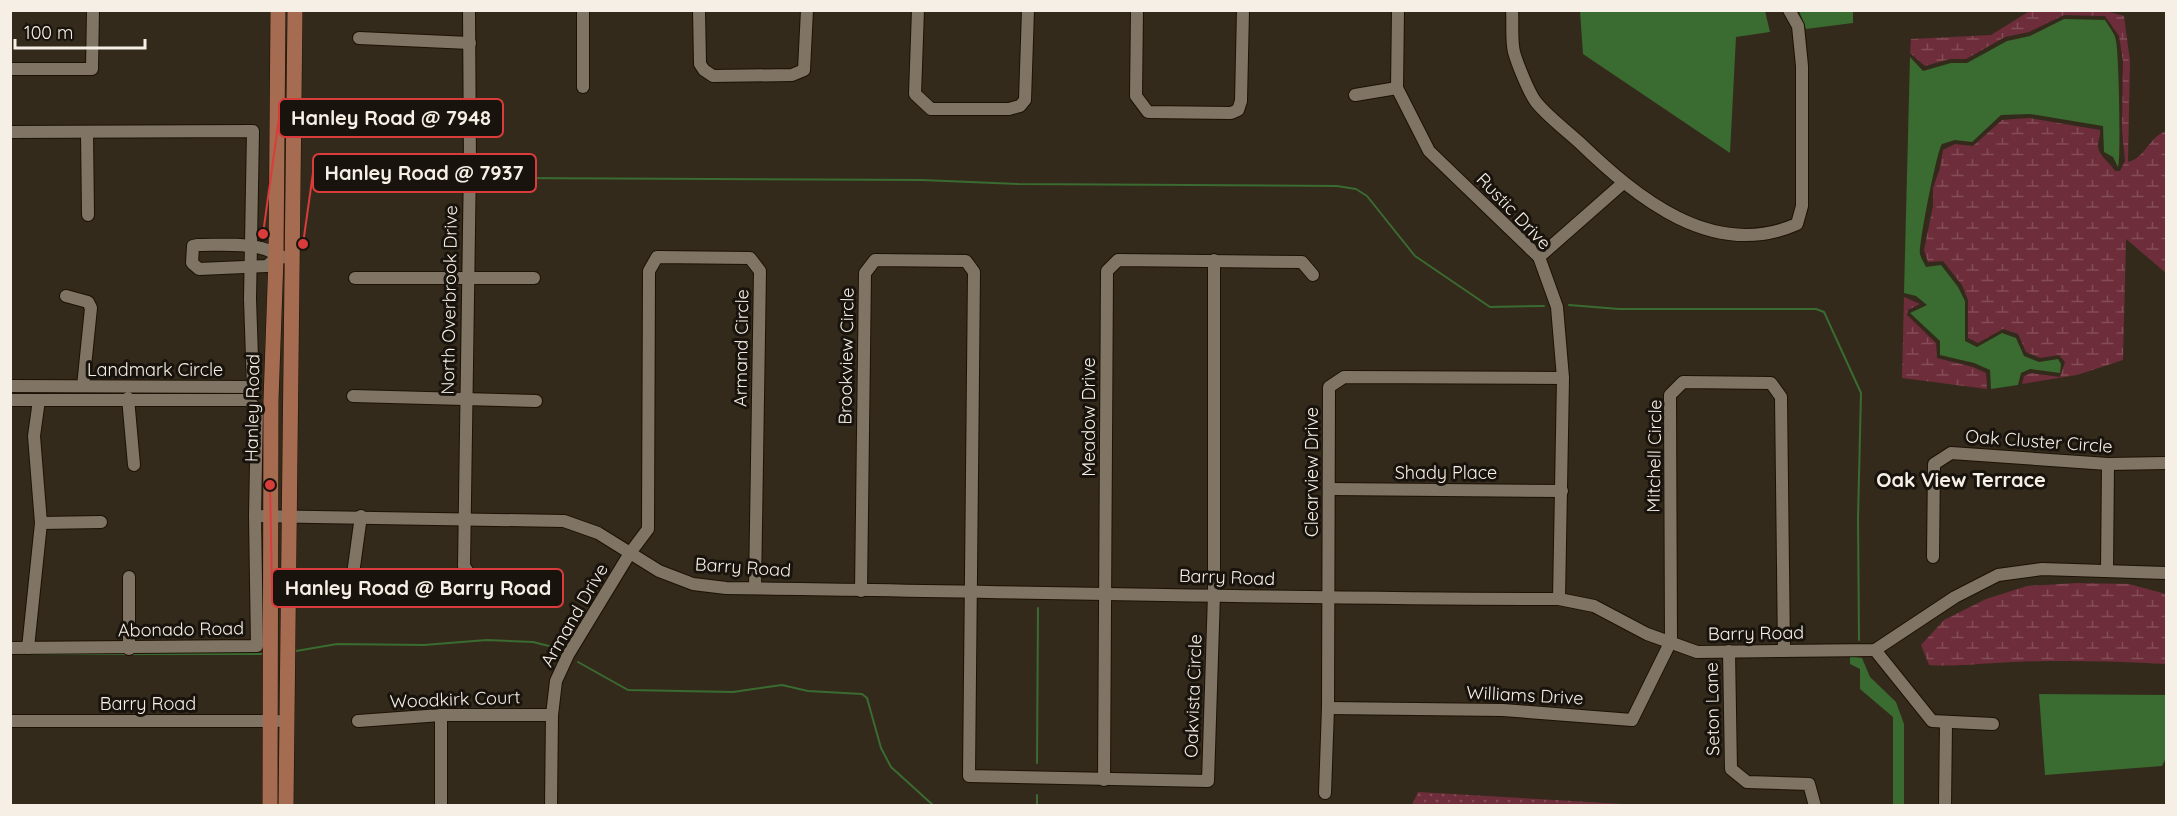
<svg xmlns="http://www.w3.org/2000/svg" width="2177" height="816" viewBox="0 0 2177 816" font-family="Quicksand,sans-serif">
<defs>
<pattern id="grass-dots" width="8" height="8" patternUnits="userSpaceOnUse" patternTransform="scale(1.5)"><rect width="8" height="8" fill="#6e2d3a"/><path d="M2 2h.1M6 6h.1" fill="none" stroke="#834c56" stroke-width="1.8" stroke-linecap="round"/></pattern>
<pattern id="wetland-marsh" width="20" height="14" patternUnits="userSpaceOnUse" patternTransform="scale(1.5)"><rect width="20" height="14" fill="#6e2d3a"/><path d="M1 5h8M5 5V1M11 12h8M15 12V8" fill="none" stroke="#834c56"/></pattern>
</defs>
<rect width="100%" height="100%" fill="#342a1b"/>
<!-- grass -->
<path fill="url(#grass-dots)" d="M1418,792L1624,804L1626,805H1412Z"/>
<!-- wetland -->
<g fill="url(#wetland-marsh)">
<path d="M2038,10L2106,11L2124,16L2130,61L2128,162C2145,158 2149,137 2166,131V273L2126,239L2123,360L2077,375L2022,384L2024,376L2031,373L2060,377L2065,362L2059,355L2040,358L2026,352L2018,334L2003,329L1978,343L1968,338V300L1962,285L1943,261L1928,262L1924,250L1933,206V188L1940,168L1943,150L1955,144L1973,146L2002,120L2029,118L2100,130C2101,136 2098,140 2098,145C2098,156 2110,162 2115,171H2120L2125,161L2122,130L2123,61L2119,36L2105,16L2064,15L2029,32L2005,37L1966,59H1950L1925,66L1910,53L1911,39L1991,35L2028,12Z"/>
<path d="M1904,297L1920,304L1908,310L1907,315L1936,343L1937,358L1973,367L1986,373L1987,389L1902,378Z"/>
<path d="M2077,583L2129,584L2166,594V664C2115,661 2064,660 2013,662C1984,663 1958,667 1929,665L1921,645L1944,620L1986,599L2027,586Z"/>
</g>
<!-- water -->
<g fill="#3a6b30">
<path d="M1580,11H1765L1770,32L1736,37L1730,153L1583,54Z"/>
<path d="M1799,11H1853V23L1806,29Z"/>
<path d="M2064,19L2105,20C2109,27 2115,33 2116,41C2119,54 2121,161 2118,167L2113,157L2104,152L2103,126L2030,114L2001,115L1972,142L1955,140L1942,144C1937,150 1919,242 1920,254C1921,258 1924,263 1926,267L1941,265L1958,287L1965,301V341L1977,347L2002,333L2016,338L2024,356L2039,362L2058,359L2061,364L2060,373L2030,369L2021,373L2018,385L1991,389L1990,370L1974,363L1940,355V341L1910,313L1927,305L1916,296L1904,293L1910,57L1923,71L1951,63H1967L2007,41L2030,36Z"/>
<path d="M1850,656L1862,658L1870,677L1896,702L1904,724V805H1893V717L1860,689V669L1850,664Z"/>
<path d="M2039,694L2166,695V758L2162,766L2045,775Z"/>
</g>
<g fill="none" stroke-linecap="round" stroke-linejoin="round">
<!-- stream -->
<g stroke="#3a6b30" stroke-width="2">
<path d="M481,178L922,180L1019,184L1337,186L1356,189L1367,196L1415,256L1490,307L1544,306"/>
<path d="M1569,305L1619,309H1816L1824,312L1861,393L1858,518L1859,640"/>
<path d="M296,651L337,644L424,645L487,640L533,642L557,648"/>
<path d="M10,654H262"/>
<path d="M578,662L628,690L733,692L782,685L808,691L862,694L867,698L881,748L891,767L934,806"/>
<path d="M1037,763L1038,608"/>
<path d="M1037,795V806"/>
</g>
<defs>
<g id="minor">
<path d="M469,10L470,163L464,566L470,575"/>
<path d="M699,10L700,64L704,70L713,76L792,75L804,70L807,10"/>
<path d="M918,10L915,94L931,109H1009L1020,106L1025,100L1028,10"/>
<path d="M1137,10L1136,96L1148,112L1231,113L1238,110L1241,101L1243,10"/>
<path d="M1398,10L1397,88L1429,151L1539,257L1557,307L1563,378L1559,599"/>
<path d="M1512,10C1513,24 1511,39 1514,52C1517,63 1529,93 1536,102C1548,117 1566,130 1580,143C1637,198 1713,261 1797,224L1802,206V66L1798,26L1789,10"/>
<path d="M359,38L470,43"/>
<path d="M10,69H92L93,10"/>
<path d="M583,87V10"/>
<path d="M1355,95L1397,88"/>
<path d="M10,132L253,131L250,299L253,387L10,386"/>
<path d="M87,133L88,215"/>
<path d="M362,160L470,163"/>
<path d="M1539,257L1622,184"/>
<path d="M276,258L267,266L199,269L192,263L193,246L198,245C218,245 241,243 261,248C276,251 271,257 292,258"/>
<path d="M355,278H534"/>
<path d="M66,296L88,302L91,308L83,386"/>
<path d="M353,396L536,401"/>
<path d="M128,398L134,465"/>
<path d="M10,400H249L257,411L255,516L257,646L10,648"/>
<path d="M1330,489L1562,491"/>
<path d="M255,516L564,521L598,533L659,571L693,584L726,588C1003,591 1281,599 1559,599L1594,606L1647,634L1697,652L1875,650L1955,597L1998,575L2042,569L2166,573"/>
<path d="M41,523L101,522"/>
<path d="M1933,557L1934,464L1951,453L2108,464L2166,463"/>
<path d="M2107,570L2108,464"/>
<path d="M353,574L361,516"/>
<path d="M861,591L865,273L875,260L966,261L974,272L969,776L1208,781L1214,594V260"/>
<path d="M28,648L41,523L34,436L39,400"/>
<path d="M129,649V577"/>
<path d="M1875,650L1932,721L1993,724"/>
<path d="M1729,651L1731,769L1747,782L1809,784L1815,806"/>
<path d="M1328,708L1503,710L1632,720L1671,641L1670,395L1683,382L1771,383L1781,397L1784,651"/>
<path d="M10,721H278"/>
<path d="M358,721L441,715H552"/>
<path d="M1104,780L1107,271L1118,260L1302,262L1313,275"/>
<path d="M1325,793L1328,708L1329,387L1344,377L1563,378"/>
<path d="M441,806V715"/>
<path d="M551,806L552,715L556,681L568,655L630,553L648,529L649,271L657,257L750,258L760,271L755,588"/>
<path d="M1945,806L1946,724"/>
</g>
<g id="major">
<path d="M270,806L271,400L276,258L278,10"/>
<path d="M286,806L295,10"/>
</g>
</defs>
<!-- minor casing -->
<use href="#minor" stroke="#1c1205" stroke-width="14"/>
<!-- major casing -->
<use href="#major" stroke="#1c1205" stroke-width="16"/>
<!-- minor -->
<use href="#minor" stroke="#807464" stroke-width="12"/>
<!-- major -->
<use href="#major" stroke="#a56c51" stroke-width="15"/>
</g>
<g text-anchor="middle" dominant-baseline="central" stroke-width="6" stroke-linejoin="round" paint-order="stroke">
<!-- street labels -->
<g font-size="18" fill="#f6efe6" stroke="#18130d">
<text transform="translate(1514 211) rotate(46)">Rustic Drive</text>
<text transform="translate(449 300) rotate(-89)">North Overbrook Drive</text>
<text transform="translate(741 348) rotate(-89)">Armand Circle</text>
<text transform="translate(846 356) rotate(-89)">Brookview Circle</text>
<text x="155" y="369">Landmark Circle</text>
<text transform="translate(252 408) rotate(-89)">Hanley Road</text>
<text transform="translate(1088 417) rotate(-90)">Meadow Drive</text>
<text transform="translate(2039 441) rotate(4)">Oak Cluster Circle</text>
<text transform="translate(1654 456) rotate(-89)">Mitchell Circle</text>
<text transform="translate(1311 472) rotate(-90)">Clearview Drive</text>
<text x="1446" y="472">Shady Place</text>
<text transform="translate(743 567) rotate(4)">Barry Road</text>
<text transform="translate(1227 577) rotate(2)">Barry Road</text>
<text transform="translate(574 615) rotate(-60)">Armand Drive</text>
<text transform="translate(181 629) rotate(-1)">Abonado Road</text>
<text transform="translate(1756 633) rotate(-1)">Barry Road</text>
<text transform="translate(1525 695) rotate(3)">Williams Drive</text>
<text transform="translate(1193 696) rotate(-88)">Oakvista Circle</text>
<text transform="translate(455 699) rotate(-2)">Woodkirk Court</text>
<text x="148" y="703">Barry Road</text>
<text transform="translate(1712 709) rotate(-91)">Seton Lane</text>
</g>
<!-- neighbourhood labels -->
<g font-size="20" font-weight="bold" fill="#f6efe6" stroke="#18130d">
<text x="1961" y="479">Oak View Terrace</text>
</g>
</g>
<!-- callouts -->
<path fill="none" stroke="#d93c3b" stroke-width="2" d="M263 234L279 118M303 244L313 173M270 485L272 588"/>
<g fill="#d93c3b" stroke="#18130d" stroke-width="2">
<circle cx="263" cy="234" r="6"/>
<circle cx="303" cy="244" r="6"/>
<circle cx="270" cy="485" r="6"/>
</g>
<g fill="#18130d" stroke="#d93c3b" stroke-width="2">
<rect x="279" y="99" width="224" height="38" rx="6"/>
<rect x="313" y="154" width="223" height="38" rx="6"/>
<rect x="272" y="569" width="291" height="38" rx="6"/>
</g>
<g font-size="20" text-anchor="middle" font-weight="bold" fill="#f6efe6">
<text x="391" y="125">Hanley Road @ 7948</text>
<text x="424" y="180">Hanley Road @ 7937</text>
<text x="418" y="595">Hanley Road @ Barry Road</text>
</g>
<!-- border -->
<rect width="2177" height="816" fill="none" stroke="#f6efe6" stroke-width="24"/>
<!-- scale -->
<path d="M15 39v9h130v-9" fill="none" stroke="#f6efe6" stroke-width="3"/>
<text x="24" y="39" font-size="18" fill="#f6efe6" stroke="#18130d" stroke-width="4.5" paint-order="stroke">100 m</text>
</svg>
